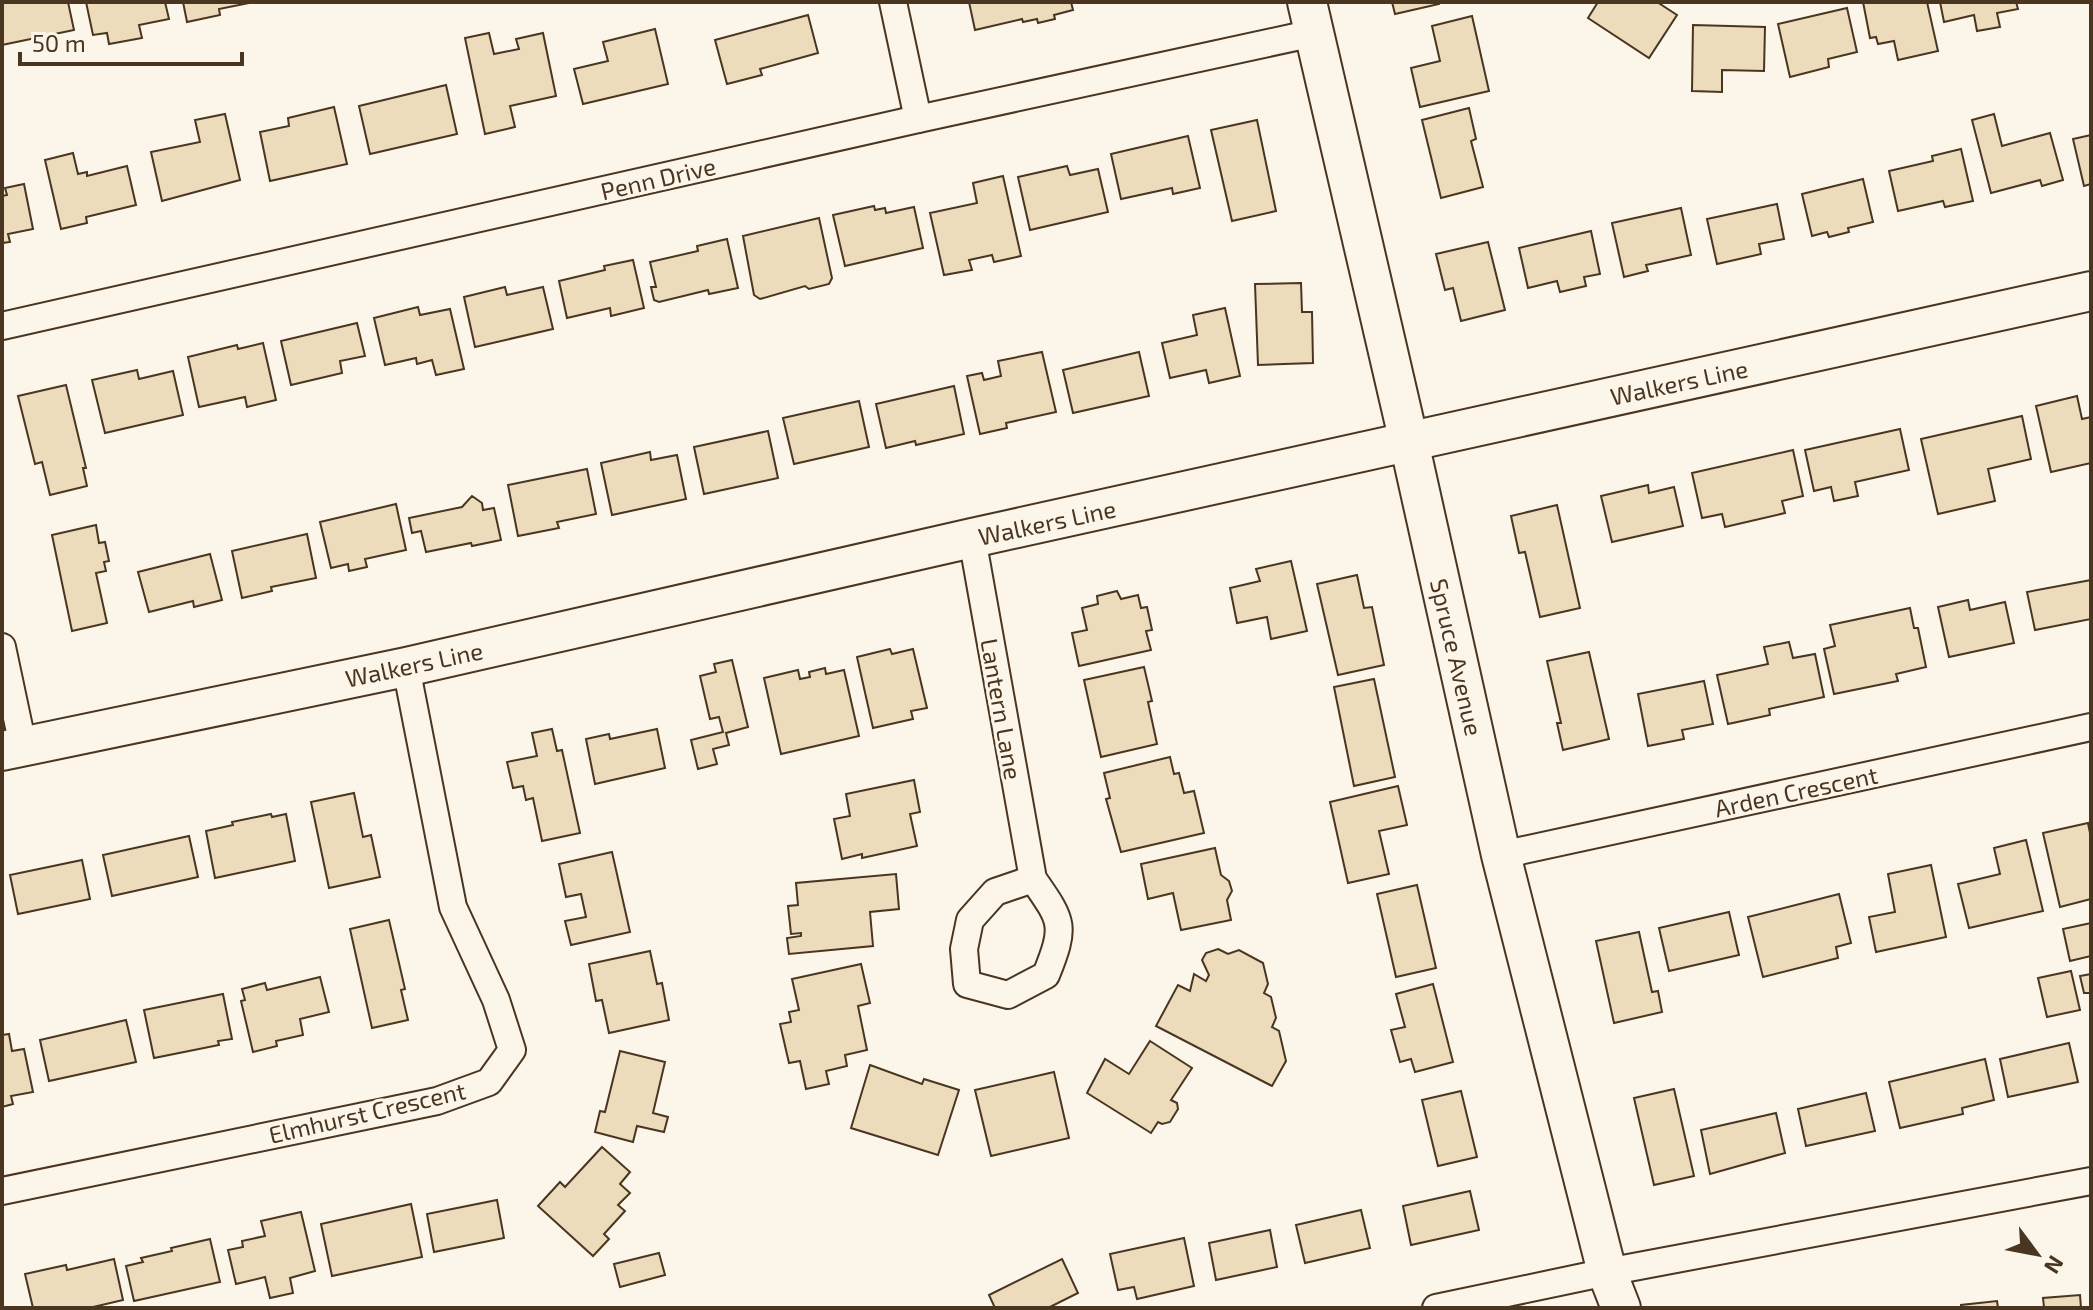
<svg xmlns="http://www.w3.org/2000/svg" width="2093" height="1310" viewBox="0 0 2093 1310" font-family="'Exo 2',sans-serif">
<rect width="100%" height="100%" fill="#fbf6e9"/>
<!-- building -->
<g fill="#ecdcbc" stroke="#4a3520" stroke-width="2">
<path d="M2,2H68L74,30L2,45Z"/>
<path d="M86,2H165L169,19L139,25L142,38L109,44L107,33L93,35Z"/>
<path d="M183,2H254L219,9L220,15L187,22Z"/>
<path d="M969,2H1071L1073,10L1054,15L1055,19L1038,23L1037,19L1023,22L1022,19L975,30Z"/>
<path d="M1392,2H1439V4L1395,14Z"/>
<path d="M1598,2H1657L1677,15L1649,58L1588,18Z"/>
<path d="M1863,2H1927L1938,51L1898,60L1894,41L1878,44L1876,37L1870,38Z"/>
<path d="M1940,2H2016L2018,9L1997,13L2000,27L1977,31L1974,15L1944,22Z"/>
<path d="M1847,8L1857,52L1828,59L1829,67L1790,77L1778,24Z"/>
<path d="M808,15L818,53L760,69L762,75L727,84L715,40Z"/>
<path d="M1472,16L1489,91L1420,107L1411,68L1440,61L1432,26Z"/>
<path d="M1693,25L1765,27L1764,71L1722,70V92L1692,91Z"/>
<path d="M655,29L668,84L583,104L574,69L608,61L603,42Z"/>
<path d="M489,33L494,54L519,49L516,39L543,33L556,96L510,106L515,127L485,134L465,38Z"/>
<path d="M446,85L457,134L370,154L359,106Z"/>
<path d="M334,107L347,164L270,181L260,132L289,126L288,118Z"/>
<path d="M1469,108L1476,139L1471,141L1483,187L1441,198L1422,120Z"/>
<path d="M225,114L240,180L162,201L151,152L200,142L195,120Z"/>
<path d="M1994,114L2002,146L2050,133L2063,180L2042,186L2040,180L1991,193L1972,120Z"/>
<path d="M1257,120L1276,211L1232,221L1211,130Z"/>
<path d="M2091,135V184L2084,186L2073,139Z"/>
<path d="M1188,136L1200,188L1173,194L1172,188L1121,199L1111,154Z"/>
<path d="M1961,149L1973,201L1945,207L1943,201L1898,211L1889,171L1933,161L1932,156Z"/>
<path d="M73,153L78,174L87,172V176L127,166L136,205L86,217L87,223L61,229L45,160Z"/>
<path d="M1067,166L1070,175L1098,169L1108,212L1030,230L1018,177Z"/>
<path d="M1003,176L1021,256L994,262L992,255L969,260L972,270L944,275L930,213L977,203L973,183Z"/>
<path d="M1863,179L1873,222L1848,228L1849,232L1829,237L1827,232L1812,236L1802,194Z"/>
<path d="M24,184L33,229L8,234L10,242L2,243V196L7,195L5,188Z"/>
<path d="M1777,204L1784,239L1759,244L1761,254L1717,264L1707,219Z"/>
<path d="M874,206L875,210L885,208L886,213L914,207L923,248L845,266L833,215Z"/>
<path d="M1681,208L1691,255L1646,265L1648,271L1624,277L1612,223Z"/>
<path d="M819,218L832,278L829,284L809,289L805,286L760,299L754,295L743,236Z"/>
<path d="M1591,231L1600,274L1584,277L1586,286L1560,292L1557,281L1528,288L1519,248Z"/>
<path d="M727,239L738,288L709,294L708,290L659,302L654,300L651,287H656L650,262L698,251L697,246Z"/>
<path d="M1488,242L1505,310L1461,321L1453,288L1445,290L1436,254Z"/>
<path d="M633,260L644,308L611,316L610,308L567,318L559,281L605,270L604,266Z"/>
<path d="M1301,283L1302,312H1312L1313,363L1258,365L1255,284Z"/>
<path d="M505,287L507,295L543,287L553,329L475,347L464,297Z"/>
<path d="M418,307L420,315L450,309L464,369L436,375L432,360L417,364L416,358L385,365L374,318Z"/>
<path d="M1225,308L1240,376L1209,383L1206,370L1170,378L1162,343L1197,335L1193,315Z"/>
<path d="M357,323L365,356L340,361L342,373L291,385L281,341Z"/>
<path d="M263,343L276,400L247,407L245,397L199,407L188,357L237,345L238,349Z"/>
<path d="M1042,352L1056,412L1006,423L1007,428L980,434L967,376L982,373L984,380L1001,376L998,361Z"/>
<path d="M1139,352L1149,396L1073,413L1063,370Z"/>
<path d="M137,370L139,379L173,371L183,415L105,433L92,380Z"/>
<path d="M66,385L86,468H83L87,486L50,495L42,462L35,464L18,396Z"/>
<path d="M954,386L964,434L916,445L915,441L886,448L876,404Z"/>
<path d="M2077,396L2082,419L2091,417V463L2051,472L2036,406Z"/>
<path d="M859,401L869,447L794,464L783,418Z"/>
<path d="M2022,416L2031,459L1988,469L1995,501L1938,514L1921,439Z"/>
<path d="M1900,429L1909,470L1855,482L1858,496L1834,501L1831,487L1814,491L1805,450Z"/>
<path d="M768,431L778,478L704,494L694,447Z"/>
<path d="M1793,450L1803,496L1782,501L1785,513L1725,527L1722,514L1702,518L1692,473Z"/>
<path d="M650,452L651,460L677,455L686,499L612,515L601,463Z"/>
<path d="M587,469L596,514L557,522L559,528L518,536L508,485Z"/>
<path d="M1648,485L1649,493L1674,487L1683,526L1612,542L1601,496Z"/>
<path d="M472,496L482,503L483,510L494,508L501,540L472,546L471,543L426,552L421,531L412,533L409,518L462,507Z"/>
<path d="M396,504L406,550L365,559L367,567L349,571L348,564L331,568L320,522Z"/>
<path d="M1557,505L1580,608L1540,617L1525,552L1519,553L1511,516Z"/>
<path d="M96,525L99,543L105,542L109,561L104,562L106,571L96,573L107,623L72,631L52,535Z"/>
<path d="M307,534L316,578L271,587L272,591L242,598L232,551Z"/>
<path d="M210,554L222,600L194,607L193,601L149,612L138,572Z"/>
<path d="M1291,561L1307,631L1271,639L1267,617L1237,623L1230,588L1260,581L1256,569Z"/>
<path d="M1357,575L1364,608L1372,607L1384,665L1338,675L1317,584Z"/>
<path d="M2091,580V619L2035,630L2027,592Z"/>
<path d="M1117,591L1121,599L1138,595L1141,608L1147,607L1152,630L1146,631L1151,650L1079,666L1072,633L1087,630L1082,608L1098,604L1097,596Z"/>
<path d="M1968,600L1970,610L2005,602L2014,643L1949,657L1938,607Z"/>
<path d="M1910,608L1914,628H1918L1926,667L1896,674L1898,681L1834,694L1824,649L1835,646L1830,625Z"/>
<path d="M1789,642L1793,658L1815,654L1824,697L1769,709L1770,715L1728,724L1717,675L1768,664L1764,647Z"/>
<path d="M890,649L892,654L913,649L927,708L911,711L913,719L873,728L857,657Z"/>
<path d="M1589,652L1609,739L1563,750L1557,723H1561L1547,661Z"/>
<path d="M732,660L748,727L726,733L729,745L713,749L717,764L698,769L691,740L723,732L719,717L710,719L700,676L716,672L714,664Z"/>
<path d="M1144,667L1152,701L1148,702L1157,744L1101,757L1084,680Z"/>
<path d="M825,668L826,674L844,670L859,736L781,754L764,678L798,670L800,679L810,677L809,672Z"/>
<path d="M1374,679L1395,777L1354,786L1334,687Z"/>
<path d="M1704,681L1713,724L1682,730L1684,739L1648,746L1638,694Z"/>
<path d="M552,729L557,751L562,750L580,833L542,841L533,798L526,800L523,786L513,788L507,762L537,756L532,733Z"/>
<path d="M657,729L665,768L595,784L586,739L609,734L610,739Z"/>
<path d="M1170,757L1174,774L1179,773L1184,793L1194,791L1204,833L1121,852L1106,799L1110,798L1104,773Z"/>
<path d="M914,780L920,812L910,814L917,846L862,858V854L842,859L834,819L850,816L846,794Z"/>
<path d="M1398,786L1407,825L1379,831L1389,874L1348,883L1330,802Z"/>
<path d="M354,793L363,837L371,835L380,877L329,888L311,802Z"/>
<path d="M271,814L272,817L286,814L295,861L215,878L206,831L233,825L232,822Z"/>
<path d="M2088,823L2091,838V899L2060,907L2043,833Z"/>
<path d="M189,836L198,877L112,896L103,855Z"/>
<path d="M2026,840L2043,911L1969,928L1958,884L2000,874L1994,848Z"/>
<path d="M1215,848L1221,875L1229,881L1232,891L1227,900L1231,920L1181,930L1173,893L1148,899L1141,864Z"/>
<path d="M612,852L630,932L571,945L565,921L586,917L581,894L566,897L559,864Z"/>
<path d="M82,860L90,899L18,914L10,875Z"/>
<path d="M1931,865L1946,937L1876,952L1869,917L1895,912L1888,874Z"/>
<path d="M896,874L899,909L870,912L873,946L789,954L787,938L801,936V933L791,934L788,906L798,905L796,883Z"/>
<path d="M1417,885L1436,968L1396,977L1377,894Z"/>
<path d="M1839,894L1851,943L1836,947L1838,958L1763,977L1748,917Z"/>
<path d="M1729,912L1739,955L1669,971L1659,928Z"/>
<path d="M389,920L405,989L401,990L408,1020L372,1028L350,929Z"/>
<path d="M2091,923V956L2070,961L2063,929Z"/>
<path d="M1639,932L1652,992L1658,991L1662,1012L1614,1023L1596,941Z"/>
<path d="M1218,949L1228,954L1239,950L1263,963L1268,984L1264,993L1271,997L1276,1018L1272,1027L1279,1031L1286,1061L1272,1086L1156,1026L1178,985L1190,991L1194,974L1206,981L1209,975L1202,960L1206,953Z"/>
<path d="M650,951L657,984L662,983L669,1020L609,1033L602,1000L596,1001L589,964Z"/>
<path d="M861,964L870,1003L858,1006L867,1050L845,1055L847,1066L826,1071L829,1084L806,1089L800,1061L789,1063L780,1024L791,1022L789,1012L799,1010L792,979Z"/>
<path d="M2071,971L2080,1010L2047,1017L2038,978Z"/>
<path d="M2091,974V993H2084L2080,976Z"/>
<path d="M320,977L329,1012L300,1019L303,1035L276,1041L277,1046L253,1052L241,1001L245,1000L242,989L265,983L267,990Z"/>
<path d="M1433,984L1453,1062L1415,1072L1411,1059L1400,1062L1391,1030L1405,1027L1396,994Z"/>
<path d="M223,994L232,1039L218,1041L219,1045L154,1058L144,1010Z"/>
<path d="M126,1020L136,1062L49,1081L40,1040Z"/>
<path d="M9,1034L12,1051L24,1049L33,1092L11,1096L13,1104L2,1107V1035Z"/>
<path d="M1150,1041L1192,1068L1171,1100L1177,1103L1178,1109L1170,1122L1162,1124L1158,1122L1151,1133L1087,1093L1105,1059L1129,1074Z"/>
<path d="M2069,1043L2078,1082L2008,1097L2000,1059Z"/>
<path d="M620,1051L665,1062L653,1113L668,1117L664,1132L637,1126L633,1142L595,1132L600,1111L605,1112Z"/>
<path d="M1985,1059L1994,1100L1962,1108L1963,1114L1900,1128L1889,1082Z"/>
<path d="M870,1065L922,1084L924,1079L959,1090L938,1155L851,1128Z"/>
<path d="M1054,1072L1069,1138L991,1156L975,1090Z"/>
<path d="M1674,1089L1694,1176L1654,1185L1634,1098Z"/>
<path d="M1461,1091L1477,1157L1438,1166L1422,1100Z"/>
<path d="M1866,1093L1875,1131L1806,1146L1798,1109Z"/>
<path d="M1776,1113L1785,1153L1710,1174L1701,1130Z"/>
<path d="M602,1147L630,1172L620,1184L630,1193L618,1205L625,1211L604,1234L609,1239L593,1256L538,1206L560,1182L565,1187Z"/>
<path d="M1470,1191L1479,1230L1411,1245L1403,1206Z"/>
<path d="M497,1200L504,1238L434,1252L427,1214Z"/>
<path d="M411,1204L422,1257L332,1276L321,1224Z"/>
<path d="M1361,1210L1370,1248L1305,1263L1296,1225Z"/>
<path d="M301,1212L315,1271L290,1278L293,1293L270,1298L265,1277L236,1284L228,1250L243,1247L242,1241L265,1236L261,1221Z"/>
<path d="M1270,1230L1277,1267L1216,1280L1209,1243Z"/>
<path d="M1184,1238L1194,1286L1137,1299L1134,1287L1118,1290L1110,1254Z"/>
<path d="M210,1239L220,1282L134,1301L126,1266L143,1262L141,1258L172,1251L171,1248Z"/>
<path d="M659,1253L665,1275L620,1287L614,1264Z"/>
<path d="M114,1259L123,1300L89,1308H33L25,1274L66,1265L67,1270Z"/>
<path d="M1062,1259L1078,1293L1048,1308H995L989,1295Z"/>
<path d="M2080,1295L2081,1308H2038L2044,1307L2043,1298Z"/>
<path d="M1997,1301L1998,1308H1961V1305Z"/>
</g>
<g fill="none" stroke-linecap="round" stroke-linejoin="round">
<defs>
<g id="street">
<path d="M893,2L918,119"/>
<path d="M2,326L918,119L1314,33"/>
<path d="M972,538L1033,879C1063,922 1066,925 1046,975L1008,995L967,984L964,949L970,920L995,892L1033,879"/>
<path d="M2,647L23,746"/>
<path d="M1501,855L2091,727"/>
<path d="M2,1191L437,1101L489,1082L512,1050L496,1000L453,907L406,667"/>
<path d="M1436,1308L1607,1272L2091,1181"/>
</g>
<g id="secondary">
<path d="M1307,2L1409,442L1501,855L1607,1272L1621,1308"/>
<path d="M2,751L406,667L972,538L2091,291"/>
</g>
</defs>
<!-- street casing -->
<use href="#street" stroke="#4a3520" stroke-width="30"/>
<!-- secondary casing -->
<use href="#secondary" stroke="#4a3520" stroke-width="42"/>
<!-- street -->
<use href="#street" stroke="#fbf6e9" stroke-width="26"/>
<!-- secondary -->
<use href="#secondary" stroke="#fbf6e9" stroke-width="38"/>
</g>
<g text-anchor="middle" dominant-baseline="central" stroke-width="6" stroke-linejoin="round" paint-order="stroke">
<!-- street labels -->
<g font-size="24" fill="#4a3520" stroke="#fbf6e9">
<text transform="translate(658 178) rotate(-13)">Penn Drive</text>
<text transform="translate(1679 382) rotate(-12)">Walkers Line</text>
<text transform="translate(1047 522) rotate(-12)">Walkers Line</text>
<text transform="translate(1457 657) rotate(77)">Spruce Avenue</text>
<text transform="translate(414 664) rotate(-12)">Walkers Line</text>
<text transform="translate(1002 709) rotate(80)">Lantern Lane</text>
<text transform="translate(1796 791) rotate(-12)">Arden Crescent</text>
<text transform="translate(367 1112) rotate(-13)">Elmhurst Crescent</text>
</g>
</g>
<!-- border -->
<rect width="2093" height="1310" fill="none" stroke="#4a3520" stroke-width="8"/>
<!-- north arrow -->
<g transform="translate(2037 1254) rotate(122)" stroke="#fbf6e9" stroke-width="6" paint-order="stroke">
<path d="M0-6L14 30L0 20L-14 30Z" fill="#4a3520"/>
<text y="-12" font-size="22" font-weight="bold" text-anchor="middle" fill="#4a3520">N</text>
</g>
<!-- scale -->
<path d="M20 52v12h222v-12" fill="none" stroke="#4a3520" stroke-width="4"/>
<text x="32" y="52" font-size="24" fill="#4a3520" stroke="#fbf6e9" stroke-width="6" paint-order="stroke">50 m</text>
</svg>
